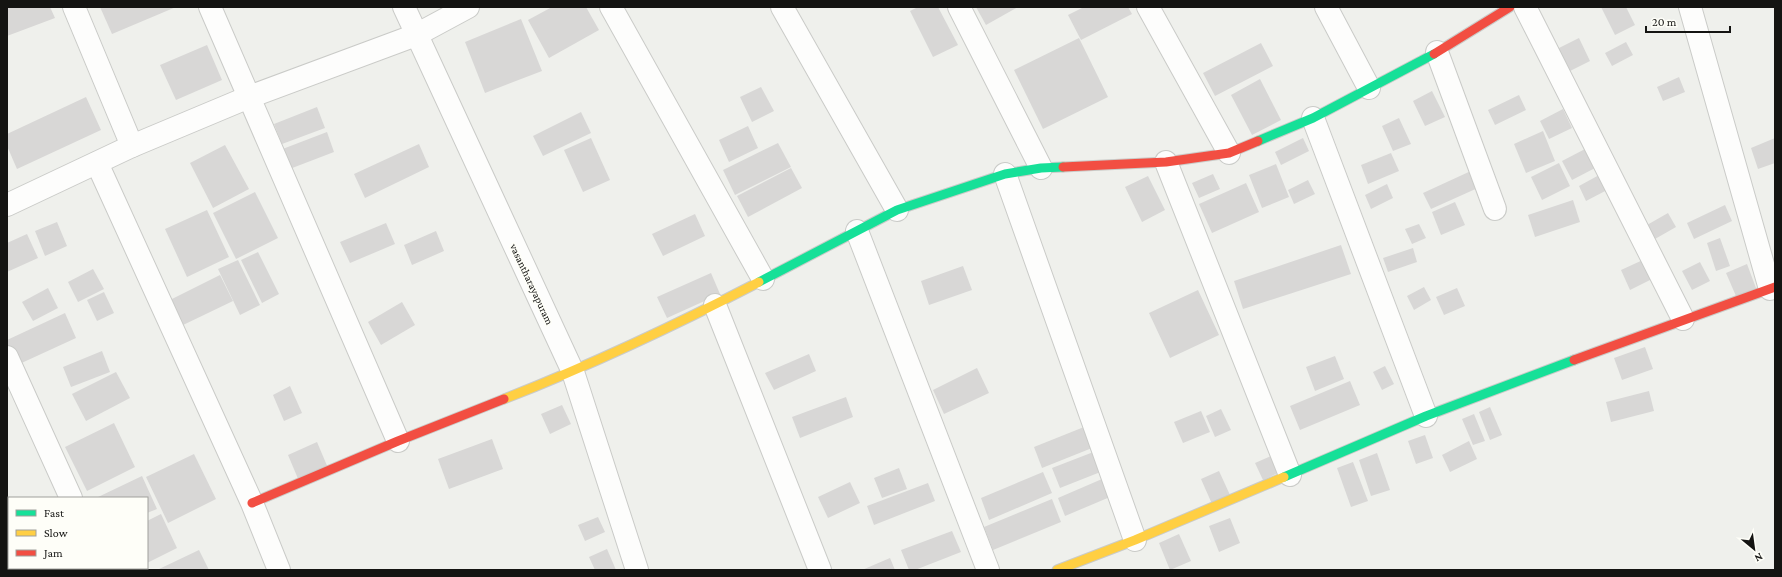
<svg xmlns="http://www.w3.org/2000/svg" width="1782" height="577" viewBox="0 0 1782 577" font-family="'Crimson Pro',serif">
<rect width="100%" height="100%" fill="#eff0ec"/>
<!-- building -->
<g fill="#d8d7d6">
<path d="M7,7H50L55,18L7,36Z"/>
<path d="M100,7H176L112,34Z"/>
<path d="M552,7H586L599,30L549,58L528,20Z"/>
<path d="M918,7H938L958,45L933,57L910,11Z"/>
<path d="M976,7H1018L986,25Z"/>
<path d="M1084,7H1128L1132,14L1081,40L1068,15Z"/>
<path d="M1601,7H1626L1635,25L1615,35Z"/>
<path d="M521,19L542,71L485,93L465,42Z"/>
<path d="M1079,38L1108,97L1043,129L1014,70Z"/>
<path d="M1579,38L1590,61L1568,72L1557,49Z"/>
<path d="M1626,42L1633,55L1612,66L1605,53Z"/>
<path d="M1261,43L1273,66L1215,96L1203,73Z"/>
<path d="M207,45L222,80L176,100L160,65Z"/>
<path d="M1679,77L1685,92L1663,101L1657,87Z"/>
<path d="M1260,79L1281,120L1252,135L1231,95Z"/>
<path d="M761,87L774,111L752,122L740,97Z"/>
<path d="M1432,91L1445,117L1425,126L1413,101Z"/>
<path d="M1519,95L1526,110L1495,125L1488,110Z"/>
<path d="M86,97L101,130L17,169L7,146V134Z"/>
<path d="M317,107L325,128L282,144L274,124Z"/>
<path d="M1563,109L1572,128L1549,139L1540,121Z"/>
<path d="M581,112L591,133L543,156L533,136Z"/>
<path d="M1399,118L1411,144L1393,151L1382,126Z"/>
<path d="M748,126L758,148L729,162L719,140Z"/>
<path d="M1543,131L1555,161L1526,173L1514,144Z"/>
<path d="M327,132L334,152L287,170L280,150Z"/>
<path d="M591,138L610,180L583,192L564,150Z"/>
<path d="M1303,138L1309,151L1281,165L1275,152Z"/>
<path d="M1775,138V163L1758,169L1751,148Z"/>
<path d="M778,143L791,167L735,195L723,170Z"/>
<path d="M419,144L429,167L365,198L354,174Z"/>
<path d="M225,145L249,189L213,208L190,163Z"/>
<path d="M1587,148L1597,167L1572,180L1562,161Z"/>
<path d="M1391,153L1399,171L1368,184L1361,165Z"/>
<path d="M1559,163L1570,186L1542,200L1531,177Z"/>
<path d="M1276,164L1289,197L1262,208L1249,175Z"/>
<path d="M791,168L802,188L748,217L737,196Z"/>
<path d="M1473,170L1480,187L1431,209L1423,193Z"/>
<path d="M1213,174L1220,189L1199,198L1192,183Z"/>
<path d="M1601,174L1609,189L1586,201L1579,186Z"/>
<path d="M1148,176L1165,210L1142,222L1125,187Z"/>
<path d="M1308,180L1315,194L1294,204L1288,190Z"/>
<path d="M1246,183L1259,212L1212,233L1199,204Z"/>
<path d="M1387,184L1393,198L1371,209L1365,195Z"/>
<path d="M255,192L278,238L236,259L213,213Z"/>
<path d="M1573,200L1580,222L1535,237L1528,215Z"/>
<path d="M1455,202L1465,225L1441,235L1432,212Z"/>
<path d="M1725,205L1732,221L1694,239L1687,223Z"/>
<path d="M207,210L229,257L187,277L165,229Z"/>
<path d="M1668,213L1676,227L1655,239L1647,225Z"/>
<path d="M695,214L705,236L663,256L652,234Z"/>
<path d="M57,222L67,246L45,256L35,231Z"/>
<path d="M386,223L395,244L350,263L340,242Z"/>
<path d="M1419,224L1426,238L1412,244L1405,229Z"/>
<path d="M436,231L444,251L412,265L404,245Z"/>
<path d="M27,234L38,258L7,272V243Z"/>
<path d="M1720,238L1730,266L1716,271L1707,243Z"/>
<path d="M1341,245L1351,274L1243,309L1234,281Z"/>
<path d="M1413,248L1417,262L1388,272L1383,258Z"/>
<path d="M258,252L279,294L262,303L241,260Z"/>
<path d="M1645,259L1654,278L1630,290L1621,270Z"/>
<path d="M238,260L260,305L240,315L218,269Z"/>
<path d="M1700,262L1710,281L1692,290L1682,271Z"/>
<path d="M1747,264L1756,288L1736,296L1726,273Z"/>
<path d="M963,266L972,290L929,305L921,281Z"/>
<path d="M93,269L104,289L78,302L68,282Z"/>
<path d="M711,273L720,294L667,318L657,297Z"/>
<path d="M220,275L233,301L181,326L168,301Z"/>
<path d="M1424,287L1431,300L1414,310L1407,296Z"/>
<path d="M48,288L58,308L33,321L22,302Z"/>
<path d="M1457,288L1465,306L1444,315L1436,297Z"/>
<path d="M1198,290L1219,335L1170,358L1149,313Z"/>
<path d="M104,292L114,313L97,321L87,300Z"/>
<path d="M402,302L415,325L381,345L368,322Z"/>
<path d="M65,313L76,338L15,366L7,349V340Z"/>
<path d="M1645,347L1653,369L1622,380L1614,358Z"/>
<path d="M102,351L110,372L71,387L63,367Z"/>
<path d="M809,354L816,371L774,390L765,373Z"/>
<path d="M1335,356L1344,379L1315,391L1306,367Z"/>
<path d="M1385,366L1394,384L1382,390L1373,372Z"/>
<path d="M977,368L989,393L944,414L933,390Z"/>
<path d="M116,372L130,398L86,421L72,394Z"/>
<path d="M1350,381L1360,405L1300,430L1290,406Z"/>
<path d="M290,386L302,413L284,421L273,395Z"/>
<path d="M1649,391L1654,411L1611,422L1606,402Z"/>
<path d="M846,397L853,417L800,438L792,417Z"/>
<path d="M562,405L571,424L550,434L541,414Z"/>
<path d="M1490,407L1502,435L1490,440L1479,412Z"/>
<path d="M1221,409L1231,430L1215,437L1206,416Z"/>
<path d="M1201,411L1210,432L1183,443L1174,422Z"/>
<path d="M1474,414L1485,441L1473,445L1462,419Z"/>
<path d="M114,423L135,467L87,491L65,447Z"/>
<path d="M1084,427L1092,448L1042,468L1034,447Z"/>
<path d="M1425,435L1433,458L1416,464L1408,441Z"/>
<path d="M492,439L503,469L449,489L438,459Z"/>
<path d="M1469,441L1477,459L1450,472L1442,455Z"/>
<path d="M317,442L328,468L299,481L288,455Z"/>
<path d="M1096,451L1103,471L1060,488L1052,468Z"/>
<path d="M1377,453L1390,490L1371,496L1359,460Z"/>
<path d="M194,454L216,499L168,523L146,477Z"/>
<path d="M1271,456L1278,473L1263,480L1255,463Z"/>
<path d="M1353,462L1368,501L1351,507L1337,468Z"/>
<path d="M899,468L907,489L882,498L874,478Z"/>
<path d="M1219,471L1230,495L1212,504L1201,479Z"/>
<path d="M1043,472L1052,493L989,520L981,498Z"/>
<path d="M142,476L157,509L147,513V498H96Z"/>
<path d="M1102,479L1110,497L1065,516L1058,498Z"/>
<path d="M850,482L860,503L828,518L818,497Z"/>
<path d="M928,483L935,501L874,525L867,506Z"/>
<path d="M1052,499L1061,522L993,550L984,527Z"/>
<path d="M161,514L177,548L147,563V521Z"/>
<path d="M598,517L605,532L585,541L578,525Z"/>
<path d="M1230,518L1240,543L1219,552L1209,526Z"/>
<path d="M952,531L961,552L915,570H909L901,550Z"/>
<path d="M1179,534L1191,561L1170,570L1159,543Z"/>
<path d="M607,549L616,570H595L589,557Z"/>
<path d="M9,550V568H33L34,570H7V551Z"/>
<path d="M199,550L209,570H157Z"/>
<path d="M890,558L895,570H862Z"/>
</g>
<g fill="none" stroke-linecap="round" stroke-linejoin="round">
<defs>
<g id="street">
<path d="M74,7L132,146"/>
<path d="M210,7L398,441"/>
<path d="M404,7L573,372L637,570"/>
<path d="M611,7L763,279"/>
<path d="M782,7L897,210"/>
<path d="M959,7L1041,168"/>
<path d="M1148,7L1229,153"/>
<path d="M1326,7L1369,88"/>
<path d="M1525,7L1683,319"/>
<path d="M1690,7L1770,289"/>
<path d="M1437,52L1495,209"/>
<path d="M1313,118L1426,416"/>
<path d="M1166,162L1290,475"/>
<path d="M97,163L252,503L279,570"/>
<path d="M1005,174L1135,540"/>
<path d="M7,205L132,146L249,97L416,35L468,7"/>
<path d="M857,231L988,570"/>
<path d="M715,305L820,570"/>
<path d="M7,357L71,498"/>
<path d="M103,568V570"/>
</g>
<g id="fast">
<path d="M1258,141L1313,118L1434,54"/>
<path d="M759,282L897,210L1005,174L1041,168L1063,167"/>
<path d="M1284,477L1426,416L1574,360"/>
</g>
<g id="slow">
<path d="M504,399C591,365 676,325 759,282"/>
<path d="M1057,570L1135,540L1284,477"/>
</g>
<g id="jam">
<path d="M1434,54L1510,7"/>
<path d="M1063,167L1166,162L1229,153L1258,141"/>
<path d="M1574,360L1775,287"/>
<path d="M252,503L398,441L504,399"/>
</g>
</defs>
<!-- street casing -->
<use href="#street" stroke="#cacbc8" stroke-width="24"/>
<!-- fast casing -->
<use href="#fast" stroke="#cacbc8" stroke-width="11"/>
<!-- slow casing -->
<use href="#slow" stroke="#cacbc8" stroke-width="11"/>
<!-- jam casing -->
<use href="#jam" stroke="#cacbc8" stroke-width="11"/>
<!-- street -->
<use href="#street" stroke="#fdfdfc" stroke-width="22"/>
<!-- fast -->
<use href="#fast" stroke="#16e098" stroke-width="9"/>
<!-- slow -->
<use href="#slow" stroke="#ffcf43" stroke-width="9"/>
<!-- jam -->
<use href="#jam" stroke="#f24e42" stroke-width="9"/>
</g>
<g text-anchor="middle" dominant-baseline="central" stroke-width="3.5" stroke-linejoin="round" paint-order="stroke">
<!-- street labels -->
<g font-size="11" fill="#141412" stroke="#fefef8">
<text transform="translate(532 284) rotate(65)">vasantharayapuram</text>
</g>
</g>
<!-- border -->
<rect width="1782" height="577" fill="none" stroke="#141412" stroke-width="16"/>
<!-- legend -->
<rect x="8" y="497" width="140" height="72" fill="#fefef8" stroke="#a0a09c"/>
<rect x="16" y="510" width="20" height="6" fill="#16e098" stroke="#a0a09c"/>
<text x="44" y="517" font-size="12" fill="#141412">Fast</text>
<rect x="16" y="530" width="20" height="6" fill="#ffcf43" stroke="#a0a09c"/>
<text x="44" y="537" font-size="12" fill="#141412">Slow</text>
<rect x="16" y="550" width="20" height="6" fill="#f24e42" stroke="#a0a09c"/>
<text x="44" y="557" font-size="12" fill="#141412">Jam</text>
<!-- north arrow -->
<g transform="translate(1754 549) rotate(151)" stroke="#fefef8" stroke-width="3" paint-order="stroke">
<path d="M0-3L7 15L0 10L-7 15Z" fill="#141412"/>
<text y="-6" font-size="11" font-weight="bold" text-anchor="middle" fill="#141412">N</text>
</g>
<!-- scale -->
<path d="M1646 26v6h84v-6" fill="none" stroke="#141412" stroke-width="2"/>
<text x="1652" y="26" font-size="12" fill="#141412" stroke="#fefef8" stroke-width="3" paint-order="stroke">20 m</text>
</svg>
